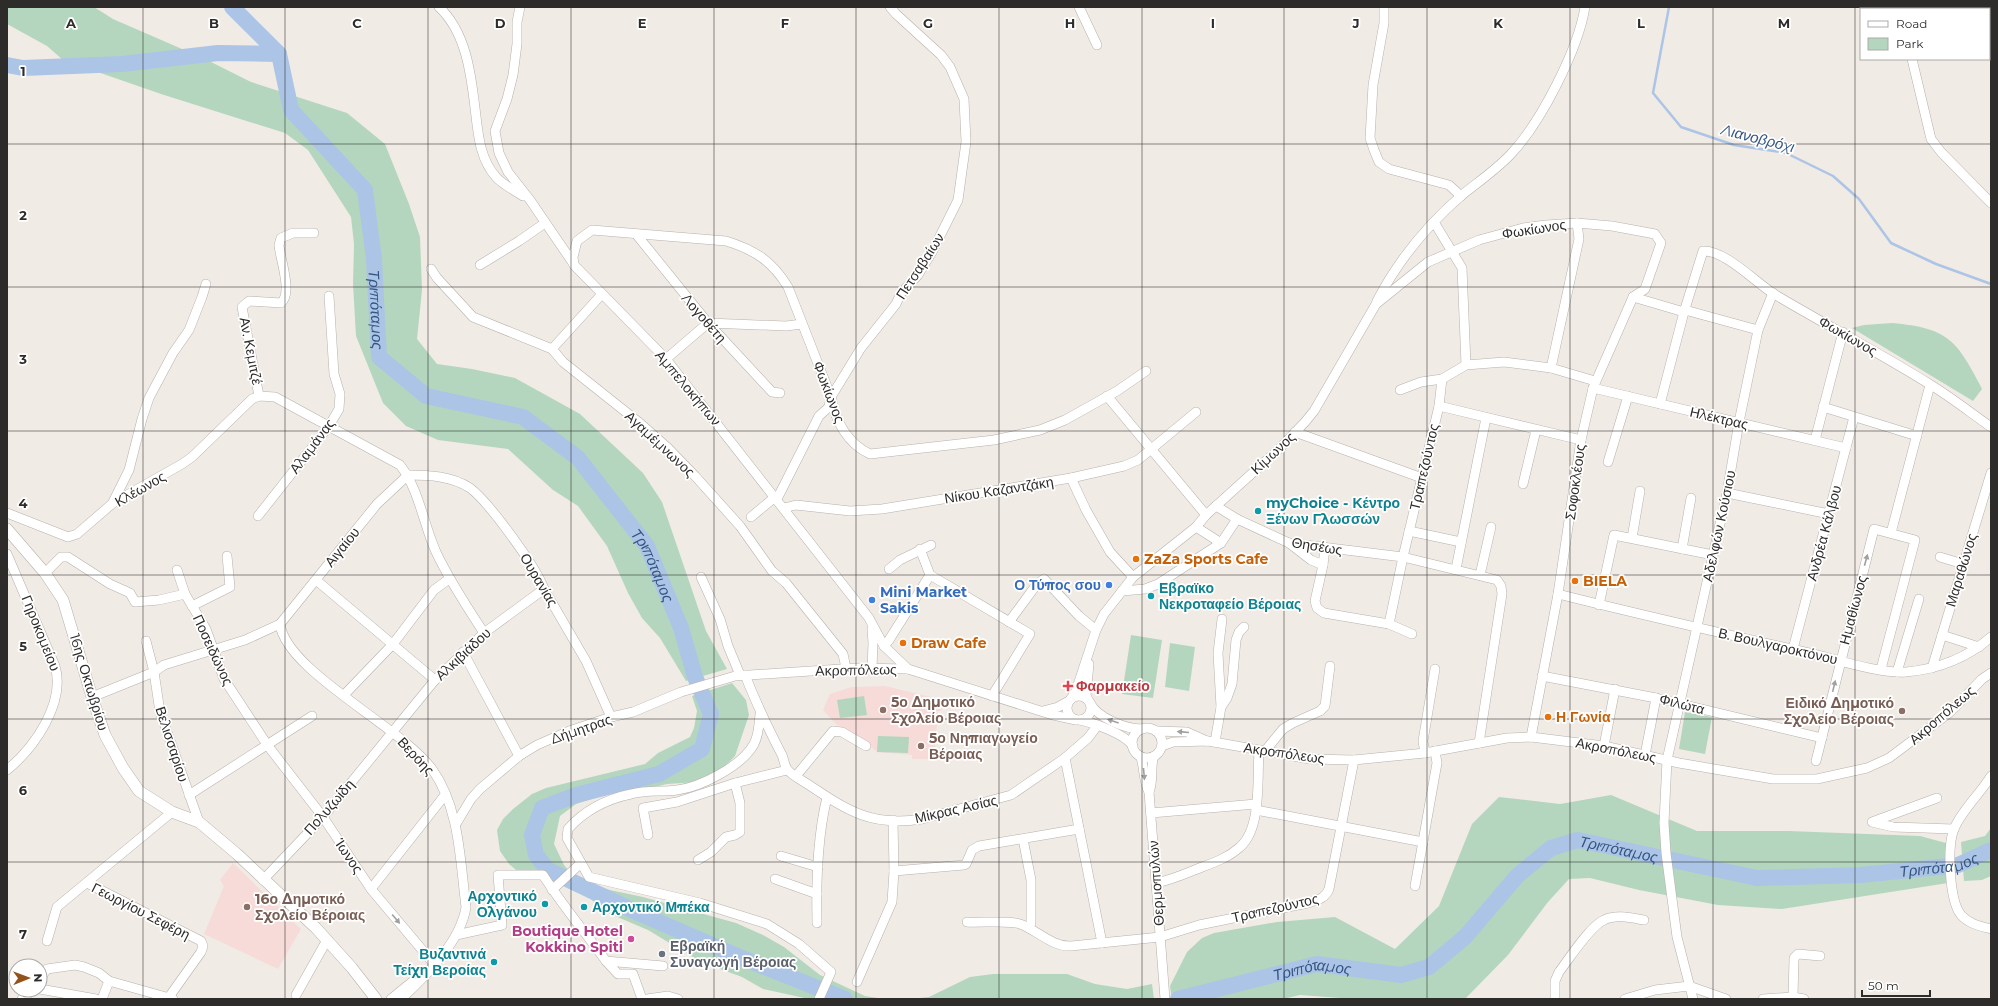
<svg xmlns="http://www.w3.org/2000/svg" width="1998" height="1006" viewBox="0 0 1998 1006" font-family="Montserrat,sans-serif">
<rect width="100%" height="100%" fill="#f1ebe5"/>
<!-- education -->
<g fill="#f6dbd9">
<path d="M885,686L943,700L941,711H938L934,759H912V755L877,752L865,741L836,724L823,710L830,694L852,687Z"/>
<path d="M233,863L301,929L278,969L204,934L224,886L220,880Z"/>
</g>
<!-- green -->
<g fill="#b4d6bf">
<path d="M7,7H94L113,19L205,59L251,82L347,113L385,144L409,204L420,237L422,290L417,339L437,364L472,369L515,378L580,414L643,473L662,502L706,631L727,669L686,681L660,638L642,618L628,593L607,546L578,506L553,490L508,449L438,440L406,426L383,403L356,336L353,284L354,244L351,217L308,150L285,133L161,94L63,60L47,46L7,24Z"/>
<path d="M1892,323C1949,328 1957,341 1982,389L1973,401L1852,328L1864,325Z"/>
<path d="M1131,635L1162,640L1153,698L1122,694Z"/>
<path d="M1170,643L1195,647L1189,691L1165,687Z"/>
<path d="M732,683L746,700L749,715L735,756L722,769L698,782L667,784L643,790H628L614,792L576,804L560,816L554,844L564,865L570,872L559,882L543,875L521,874L509,864L500,851L497,830L503,819L513,809L532,794L546,788L645,764L658,753L690,737L694,728L697,711L692,696Z"/>
<path d="M864,696L867,715L840,718L837,700Z"/>
<path d="M1685,712L1712,717L1705,754L1679,749Z"/>
<path d="M878,736L909,737L908,753L877,752Z"/>
<path d="M1611,795L1697,831H1789L1920,836L1946,843L1948,883L1782,909L1718,905L1639,890L1590,878L1569,879L1548,902L1508,955L1465,999H1354L1300,995L1283,999H1172L1170,986L1187,952L1202,938L1214,933L1277,922L1335,917L1395,949L1439,906L1472,824L1499,797L1560,804Z"/>
<path d="M1991,828V876L1982,880L1964,881L1961,842L1985,836Z"/>
<path d="M571,874L589,883L610,890L643,897L736,923L763,935L784,947L820,975L865,996L884,999H809L763,989L742,977L701,962L648,930L608,913L598,906L589,897L562,883Z"/>
<path d="M993,974H1067L1095,984L1127,989L1152,984L1154,999H910L929,997L970,977Z"/>
</g>
<g fill="none" stroke-linecap="round" stroke-linejoin="round">
<!-- stream -->
<path stroke="#acc4e6" stroke-width="2.5" d="M1669,7L1653,93L1681,127L1734,145L1786,153L1833,176L1859,199L1891,243L1936,264L1991,284"/>
<!-- river -->
<g stroke="#acc4e6" stroke-width="16">
<path id="s1" d="M232,7L279,54L291,110L365,190L374,259L379,357L426,396L523,417L578,458L647,546L681,628L695,677L711,714L702,749L659,774L576,795L542,808L532,835L536,855L548,870L636,912L742,958L845,999"/>
<path d="M7,65L23,68L122,64L218,53L279,54"/>
<path id="s2" d="M1178,999L1317,964L1401,975L1429,967L1465,937L1518,875L1551,848L1578,840L1757,878L1861,875L1958,865L1991,850"/>
</g>
<defs>
<g id="minor">
<path d="M439,7C466,32 471,74 475,108C478,132 479,158 496,177C503,185 514,190 523,196"/>
<path d="M520,7L517,22V44L513,75L507,99L495,131L499,153L508,172L530,200L575,266L666,359L869,618L884,646L908,669"/>
<path d="M1079,7L1097,45"/>
<path d="M1384,7V23L1373,85L1370,138L1374,150L1379,162L1389,169L1449,185L1461,196"/>
<path d="M1899,7L1900,9"/>
<path d="M1912,59L1931,139L1941,152L1991,203"/>
<path d="M1434,222L1462,268L1466,365"/>
<path d="M636,234L708,323L772,392L780,393"/>
<path d="M480,265L519,241L545,223"/>
<path d="M574,265L573,257L577,241L592,230L726,241C755,250 772,261 788,287L831,397C835,421 848,444 870,454L994,440L1040,430L1065,420L1117,391L1146,371"/>
<path d="M431,269L437,278L473,317L552,349L563,362L641,424L668,448L695,476L740,526L772,571L786,583L843,654L846,668"/>
<path d="M1633,297L1684,312"/>
<path d="M1377,301C1399,259 1426,226 1462,195C1478,182 1496,170 1511,154C1541,122 1578,50 1585,7"/>
<path d="M1685,310L1758,330"/>
<path d="M552,349L602,294"/>
<path d="M666,359L708,323L786,326L802,324"/>
<path d="M1551,368L1579,239L1577,223"/>
<path d="M1593,388L1846,448"/>
<path d="M1400,390L1421,382L1442,379L1466,365L1504,362L1551,368L1595,381"/>
<path d="M259,396L242,307L249,301L281,303C293,293 280,259 279,245L281,238L293,233H314"/>
<path d="M1107,396L1206,515"/>
<path d="M1660,404L1684,312L1703,251C1725,250 1755,282 1774,294C1826,325 1880,353 1931,385C1952,398 1971,413 1991,427"/>
<path d="M1439,406L1581,440"/>
<path d="M1823,407L1917,436"/>
<path d="M1295,432L1422,478"/>
<path d="M1815,440L1843,332"/>
<path d="M1608,462L1628,396"/>
<path d="M408,475C429,475 452,476 470,488C489,502 536,567 544,589L586,661L611,717"/>
<path d="M1071,478L1086,510L1110,552L1133,577"/>
<path d="M1523,484L1536,430"/>
<path d="M1727,493L1829,514"/>
<path d="M777,499L819,416L829,407L831,397L861,348L896,304L901,293L918,275L932,252L958,200L966,142L964,99L950,67L941,55L896,14L890,7"/>
<path d="M113,502L129,470L142,419L149,398L173,353L189,330L202,297L206,284"/>
<path d="M1216,506L1237,519L1289,543L1403,557L1497,580L1501,586L1502,594L1479,743"/>
<path d="M784,508L796,505L850,511L882,509L1071,478L1124,466L1138,460L1196,412"/>
<path d="M7,513L68,537L77,534L113,503L182,464L192,457L252,399L259,396L275,397L400,465C419,489 423,523 436,552C449,580 467,607 484,633"/>
<path d="M258,516L329,426L339,409L340,394L334,374L329,296"/>
<path d="M751,517L775,497"/>
<path d="M1196,527L1221,543"/>
<path d="M1409,531L1461,542"/>
<path d="M1891,533L1930,385"/>
<path d="M1632,538L1640,491"/>
<path d="M1289,543L1311,560L1323,565"/>
<path d="M1325,548L1323,565L1315,601L1317,608L1324,613L1389,624L1412,634"/>
<path d="M920,549L930,575L1030,634L992,696"/>
<path d="M1682,549L1691,498"/>
<path d="M7,554L55,666C66,703 34,748 7,770"/>
<path d="M1940,557L1963,564"/>
<path d="M889,569L900,560L931,545"/>
<path d="M1456,569L1486,418"/>
<path d="M177,570L185,594L206,629L224,679L268,746L323,817L371,889L434,964"/>
<path d="M45,573L61,557H68L110,584L130,593L135,602L159,600L185,594"/>
<path d="M1480,575L1491,527"/>
<path d="M701,577L720,619L728,646L740,675"/>
<path d="M316,580L435,680"/>
<path d="M1122,591L1145,589L1158,584L1221,543L1237,519"/>
<path d="M1558,594C1641,615 1725,634 1809,653C1835,659 1880,674 1906,672C1939,669 1967,658 1991,637"/>
<path d="M1599,605L1614,535L1713,555"/>
<path d="M192,606L230,587L227,556"/>
<path d="M1009,622L1037,584L1044,579L1079,616L1096,630"/>
<path d="M280,624C286,671 400,726 432,769C460,808 460,861 466,907C461,941 426,976 401,999"/>
<path d="M1389,624L1403,557L1439,406L1442,379"/>
<path d="M1942,635L1979,647"/>
<path d="M146,641L154,672L160,712L199,822"/>
<path d="M884,646L889,640L930,575"/>
<path d="M1793,649L1854,417"/>
<path d="M463,652L519,756"/>
<path d="M872,668L873,643L872,629"/>
<path d="M1932,668L1991,473"/>
<path d="M1897,672L1919,599"/>
<path d="M745,675C756,703 768,728 782,755C784,759 784,765 787,769C791,775 803,781 809,785C848,811 872,827 922,819L1011,795L1065,758L1088,738L1097,726"/>
<path d="M1542,676L1656,698L1822,738"/>
<path d="M344,695L393,644L434,590L449,579"/>
<circle cx="1079" cy="708" r="12"/>
<path d="M92,697L154,672L164,665L245,640L280,624L377,504L408,475"/>
<path d="M1070,700L1076,691L1096,630L1104,614L1133,577L1196,527L1206,515L1280,448L1305,422L1314,411L1376,304L1428,262L1479,240L1523,228L1546,225L1577,223L1612,226L1655,234L1661,243L1645,289L1633,297L1593,388L1581,440L1558,594L1531,737"/>
<path d="M1088,700L1086,695L1089,664"/>
<path d="M1090,703C1098,718 1125,729 1142,729"/>
<path d="M1221,707L1218,653L1222,619"/>
<path d="M1043,711L1058,707L1069,701"/>
<path d="M760,714C759,723 759,735 754,744C742,766 701,787 677,790C662,792 646,790 631,794C607,799 584,811 568,829L567,838L589,877L700,903L767,924L799,944L831,972L819,999"/>
<path d="M1080,720C1094,723 1125,734 1133,746"/>
<circle cx="1147" cy="743" r="15"/>
<path d="M1156,731L1187,732L1207,741"/>
<path d="M1215,742L1221,707L1227,698L1232,684L1236,640L1239,632L1244,627"/>
<path d="M1162,746L1173,742L1208,741L1310,759L1354,760L1425,753L1507,738L1531,737L1604,746L1679,763L1773,779H1817L1867,768L1889,758L1949,713L1982,679L1991,673"/>
<path d="M1604,746L1615,689"/>
<path d="M1265,751L1283,729L1293,723L1320,711L1325,706L1330,666"/>
<path d="M1425,753L1423,741L1435,669"/>
<path d="M1645,755L1656,698"/>
<path d="M1140,756C1144,761 1143,782 1149,792L1165,999"/>
<path d="M1065,758L1102,943"/>
<path d="M1816,761L1874,529L1915,540L1881,669"/>
<path d="M796,776L833,731L842,732L866,746"/>
<path d="M1991,776C1980,794 1962,810 1954,829C1947,846 1949,900 1961,915C1969,924 1980,926 1991,929"/>
<path d="M1149,792C1154,781 1150,764 1154,756"/>
<path d="M189,795L312,716"/>
<path d="M1937,798L1872,822L1893,827L1954,829"/>
<path d="M1256,810L1423,842"/>
<path d="M1151,813L1256,804"/>
<path d="M456,824L471,799L480,789L519,756L537,745L569,731L611,717L633,712L681,692L735,676L856,668L908,669L1053,715L1076,720"/>
<path d="M648,835L643,808L677,802L735,783L787,770"/>
<path d="M1023,839L1031,880V923L1029,928"/>
<path d="M781,856L818,867"/>
<path d="M698,860L711,852L726,837L735,835L740,832V803L735,783"/>
<path d="M894,871L964,865L966,864L972,850L979,846L1079,829"/>
<path d="M775,879L817,894"/>
<path d="M263,880L323,817L435,680L484,633L544,589"/>
<path d="M87,883L201,941L203,946L201,952L169,997"/>
<path d="M1156,883C1172,880 1187,873 1202,867C1216,862 1229,857 1240,847C1262,828 1257,778 1259,751"/>
<path d="M1415,886L1437,763L1435,751"/>
<path d="M371,889L445,795"/>
<path d="M552,890L581,863"/>
<path d="M967,922C979,923 1011,920 1020,924C1037,930 1052,947 1071,946L1160,937L1199,925L1308,903C1317,900 1325,899 1329,889L1354,760"/>
<path d="M817,923C816,881 817,838 827,797"/>
<path d="M456,935L502,925L498,875H543C562,905 585,932 606,961L663,966"/>
<path d="M47,941L57,907L172,812"/>
<path d="M606,961L618,974H633L642,999"/>
<path d="M40,979L47,969L75,965L84,967L99,973L109,981L173,999"/>
<path d="M857,982L892,902L894,871L893,820"/>
<path d="M40,989L96,999"/>
<path d="M296,995L327,940"/>
<path d="M1793,997L1794,958L1798,954L1820,956"/>
<path d="M22,999L32,990"/>
<path d="M102,999L109,981"/>
<path d="M391,999L412,982"/>
<path d="M647,999L668,996L678,999"/>
<path d="M1555,999V981L1559,972C1569,959 1590,926 1604,920C1616,914 1632,918 1644,920"/>
<path d="M1625,999L1655,990L1689,986L1726,999"/>
<path d="M1693,999L1677,937L1666,853L1664,823L1667,760L1727,493L1739,422L1758,330L1773,293"/>
<path d="M1763,999L1793,997L1804,999"/>
</g>
<path id="major" d="M7,529L45,573L63,600L92,697L105,735L123,768L139,791L172,812L199,822L237,854L316,928L352,968L376,999"/>
</defs>
<!-- minor casing -->
<use href="#minor" stroke="#b7b1ac" stroke-width="10"/>
<!-- major casing -->
<use href="#major" stroke="#b7b1ac" stroke-width="12"/>
<!-- minor -->
<use href="#minor" stroke="#fff" stroke-width="9"/>
<!-- major -->
<use href="#major" stroke="#fff" stroke-width="11"/>
</g>
<!-- one-way arrows -->
<defs><path id="oneway-solid" d="M-6-.8H1V-3.2L6.5 0L1 3.2V.8H-6Z"/></defs>
<g fill="#a1a09f">
<use href="#oneway-solid" transform="translate(1866 560) rotate(-75)"/>
<use href="#oneway-solid" transform="translate(1834 686) rotate(-77)"/>
<use href="#oneway-solid" transform="translate(1113 721) rotate(-161)"/>
<use href="#oneway-solid" transform="translate(1183 732) rotate(-175)"/>
<use href="#oneway-solid" transform="translate(1144 774) rotate(85)"/>
<use href="#oneway-solid" transform="translate(396 919) rotate(50)"/>
</g>
<!-- grid -->
<path fill="none" stroke="#2e2c2a" stroke-width="1" stroke-opacity="0.55" d="M143,7V999M285,7V999M428,7V999M571,7V999M714,7V999M856,7V999M999,7V999M1142,7V999M1284,7V999M1427,7V999M1570,7V999M1713,7V999M1855,7V999M7,144H1991M7,287H1991M7,431H1991M7,575H1991M7,719H1991M7,862H1991"/>
<!-- markers -->
<g fill="#0f9aa8" stroke="#fff" stroke-width="1.5">
<circle cx="1258" cy="511" r="4"/>
<circle cx="1151" cy="596" r="4"/>
<circle cx="545" cy="904" r="4"/>
<circle cx="584" cy="907" r="4"/>
<circle cx="494" cy="962" r="4"/>
</g>
<g fill="#e8710a" stroke="#fff" stroke-width="1.5">
<circle cx="1136" cy="559" r="4"/>
<circle cx="1575" cy="581" r="4"/>
<circle cx="903" cy="643" r="4"/>
<circle cx="1548" cy="717" r="4"/>
</g>
<g fill="#3f7fe0" stroke="#fff" stroke-width="1.5">
<circle cx="1109" cy="585" r="4"/>
<circle cx="872" cy="600" r="4"/>
</g>
<path fill="#e0444e" stroke="#fff" stroke-width="1.5" d="M1066 680h4v4h4v4h-4v4h-4v-4h-4v-4h4z"/>
<g fill="#8d6e63" stroke="#fff" stroke-width="1.5">
<circle cx="883" cy="710" r="4"/>
<circle cx="1902" cy="711" r="4"/>
<circle cx="921" cy="746" r="4"/>
<circle cx="247" cy="907" r="4"/>
</g>
<circle fill="#d1479c" stroke="#fff" stroke-width="1.5" cx="631" cy="939" r="4"/>
<circle fill="#6b7280" stroke="#fff" stroke-width="1.5" cx="662" cy="954" r="4"/>
<g text-anchor="middle" dominant-baseline="central" stroke-width="3.5" stroke-linejoin="round" paint-order="stroke">
<!-- street labels -->
<g font-size="14" fill="#2e2c2a" stroke="#fff">
<text transform="translate(1534 229) rotate(-9)">Φωκίωνος</text>
<text transform="translate(920 266) rotate(-57)">Πετσαβαίων</text>
<text transform="translate(704 318) rotate(49)">Λογοθέτη</text>
<text transform="translate(1848 336) rotate(30)">Φωκίωνος</text>
<text transform="translate(251 351) rotate(79)">Αν. Κεμιτζέ</text>
<text transform="translate(688 388) rotate(50)">Αμπελοκήπων</text>
<text transform="translate(829 392) rotate(69)">Φωκίωνος</text>
<text transform="translate(1719 418) rotate(13)">Ηλέκτρας</text>
<text transform="translate(660 444) rotate(43)">Αγαμέμνωνος</text>
<text transform="translate(312 446) rotate(-53)">Αλαμάνας</text>
<text transform="translate(1273 453) rotate(-43)">Κίμωνος</text>
<text transform="translate(1424 467) rotate(-77)">Τραπεζούντος</text>
<text transform="translate(1575 482) rotate(-82)">Σοφοκλέους</text>
<text transform="translate(140 489) rotate(-30)">Κλέωνος</text>
<text transform="translate(999 490) rotate(-9)">Νίκου Καζαντζάκη</text>
<text transform="translate(1719 526) rotate(-78)">Αδελφών Κούσιου</text>
<text transform="translate(1824 533) rotate(-75)">Ανδρέα Κάλβου</text>
<text transform="translate(1317 546) rotate(9)">Θησέως</text>
<text transform="translate(342 547) rotate(-51)">Αιγαίου</text>
<text transform="translate(1961 570) rotate(-73)">Μαραθώνος</text>
<text transform="translate(539 580) rotate(59)">Ουρανίας</text>
<text transform="translate(1853 610) rotate(-75)">Ημαθίωνος</text>
<text transform="translate(41 633) rotate(68)">Γηροκομείου</text>
<text transform="translate(1778 646) rotate(13)">Β. Βουλγαροκτόνου</text>
<text transform="translate(213 650) rotate(65)">Ποσειδώνος</text>
<text transform="translate(463 654) rotate(-43)">Αλκιβιάδου</text>
<text transform="translate(856 670) rotate(-1)">Ακροπόλεως</text>
<text transform="translate(89 682) rotate(73)">16ης Οκτωβρίου</text>
<text transform="translate(1682 704) rotate(14)">Φιλώτα</text>
<text transform="translate(1942 715) rotate(-41)">Ακροπόλεως</text>
<text transform="translate(581 729) rotate(-19)">Δήμητρας</text>
<text transform="translate(172 744) rotate(72)">Βελισσαρίου</text>
<text transform="translate(1616 750) rotate(11)">Ακροπόλεως</text>
<text transform="translate(1284 753) rotate(8)">Ακροπόλεως</text>
<text transform="translate(416 756) rotate(47)">Βερόης</text>
<text transform="translate(329 807) rotate(-49)">Πολυζωίδη</text>
<text transform="translate(956 809) rotate(-13)">Μίκρας Ασίας</text>
<text transform="translate(349 856) rotate(56)">Ίωνος</text>
<text transform="translate(1156 883) rotate(-94)">Θερμοπυλών</text>
<text transform="translate(1275 908) rotate(-13)">Τραπεζούντος</text>
<text transform="translate(141 911) rotate(27)">Γεωργίου Σεφέρη</text>
</g>
<!-- culture labels -->
<g font-size="14" font-weight="bold" fill="#0d838f" stroke="#fff" text-anchor="start">
<text x="1266" y="503">myChoice - Κέντρο<tspan x="1266" dy="16">Ξένων Γλωσσών</tspan></text>
<text x="1159" y="588">Εβραϊκο<tspan x="1159" dy="16">Νεκροταφείο Βέροιας</tspan></text>
<text x="537" y="896" text-anchor="end">Αρχοντικό<tspan x="537" dy="16">Ολγάνου</tspan></text>
<text x="592" y="907">Αρχοντικό Μπέκα</text>
<text x="486" y="954" text-anchor="end">Βυζαντινά<tspan x="486" dy="16">Τείχη Βεροίας</tspan></text>
</g>
<!-- food labels -->
<g font-size="14" font-weight="bold" fill="#c56008" stroke="#fff" text-anchor="start">
<text x="1144" y="559">ZaZa Sports Cafe</text>
<text x="1583" y="581">BIELA</text>
<text x="911" y="643">Draw Cafe</text>
<text x="1556" y="717">Η Γωνία</text>
</g>
<!-- shop labels -->
<g font-size="14" font-weight="bold" fill="#366cbe" stroke="#fff" text-anchor="end">
<text x="1101" y="585">Ο Τύπος σου</text>
<text x="880" y="592" text-anchor="start">Mini Market<tspan x="880" dy="16">Sakis</tspan></text>
</g>
<!-- health labels -->
<g font-size="14" font-weight="bold" fill="#be3a42" stroke="#fff" text-anchor="start">
<text x="1076" y="686">Φαρμακείο</text>
</g>
<!-- education labels -->
<g font-size="14" font-weight="bold" fill="#785e54" stroke="#fff" text-anchor="start">
<text x="891" y="702">5ο Δημοτικό<tspan x="891" dy="16">Σχολείο Βέροιας</tspan></text>
<text x="1894" y="703" text-anchor="end">Ειδικό Δημοτικό<tspan x="1894" dy="16">Σχολείο Βέροιας</tspan></text>
<text x="929" y="738">5ο Νηπιαγωγείο<tspan x="929" dy="16">Βέροιας</tspan></text>
<text x="255" y="899">16ο Δημοτικό<tspan x="255" dy="16">Σχολείο Βέροιας</tspan></text>
</g>
<!-- hotel labels -->
<g font-size="14" font-weight="bold" fill="#b23c85" stroke="#fff" text-anchor="end">
<text x="623" y="931">Boutique Hotel<tspan x="623" dy="16">Kokkino Spiti</tspan></text>
</g>
<!-- worship labels -->
<g font-size="14" font-weight="bold" fill="#5b616d" stroke="#fff" text-anchor="start">
<text x="670" y="946">Εβραϊκή<tspan x="670" dy="16">Συναγωγή Βέροιας</tspan></text>
</g>
<!-- water labels -->
<g font-size="15" font-style="italic" fill="#335583" stroke="#fff">
<text transform="translate(1758 138) rotate(14)">Λιανοβρόχι</text>
<text stroke="none"><textPath href="#s1" startOffset="353">Τριπόταμος</textPath></text>
<text stroke="none"><textPath href="#s1" startOffset="761">Τριπόταμος</textPath></text>
<text stroke="none"><textPath href="#s2" startOffset="498">Τριπόταμος</textPath></text>
<text stroke="none"><textPath href="#s2" startOffset="822">Τριπόταμος</textPath></text>
<text stroke="none"><textPath href="#s2" startOffset="138">Τριπόταμος</textPath></text>
</g>
</g>
<g font-size="13" text-anchor="middle" font-weight="bold" fill="#2e2c2a" stroke="#fff" stroke-width="3.5" stroke-linejoin="round" paint-order="stroke">
<text x="71" y="28">A</text>
<text x="214" y="28">B</text>
<text x="357" y="28">C</text>
<text x="500" y="28">D</text>
<text x="642" y="28">E</text>
<text x="785" y="28">F</text>
<text x="928" y="28">G</text>
<text x="1070" y="28">H</text>
<text x="1213" y="28">I</text>
<text x="1356" y="28">J</text>
<text x="1498" y="28">K</text>
<text x="1641" y="28">L</text>
<text x="1784" y="28">M</text>
<text x="23" y="76">1</text>
<text x="23" y="220">2</text>
<text x="23" y="364">3</text>
<text x="23" y="508">4</text>
<text x="23" y="651">5</text>
<text x="23" y="795">6</text>
<text x="23" y="939">7</text>
</g>
<!-- border -->
<rect width="1998" height="1006" fill="none" stroke="#2e2c2a" stroke-width="16"/>
<!-- legend -->
<rect x="1860" y="8" width="130" height="52" fill="#ffffff" stroke="#ababaa"/>
<rect x="1868" y="21" width="20" height="6" fill="#ffffff" stroke="#ababaa"/>
<text x="1896" y="28" font-size="12" fill="#2e2c2a">Road</text>
<rect x="1868" y="38" width="20" height="12" fill="#b4d6bf" stroke="#ababaa"/>
<text x="1896" y="48" font-size="12" fill="#2e2c2a">Park</text>
<!-- north arrow -->
<g transform="translate(28 978) rotate(89)"><circle r="19" fill="#ffffff" stroke="#ababaa"/>
<path d="M0-3L7 15L0 10L-7 15Z" fill="#92521b"/>
<text y="-6" font-size="11" font-weight="bold" text-anchor="middle" fill="#2e2c2a">N</text>
</g>
<!-- scale -->
<path d="M1862 990v6h68v-6" fill="none" stroke="#2e2c2a" stroke-width="2"/>
<text x="1868" y="990" font-size="12" fill="#2e2c2a" stroke="#ffffff" stroke-width="3" paint-order="stroke">50 m</text>
</svg>
